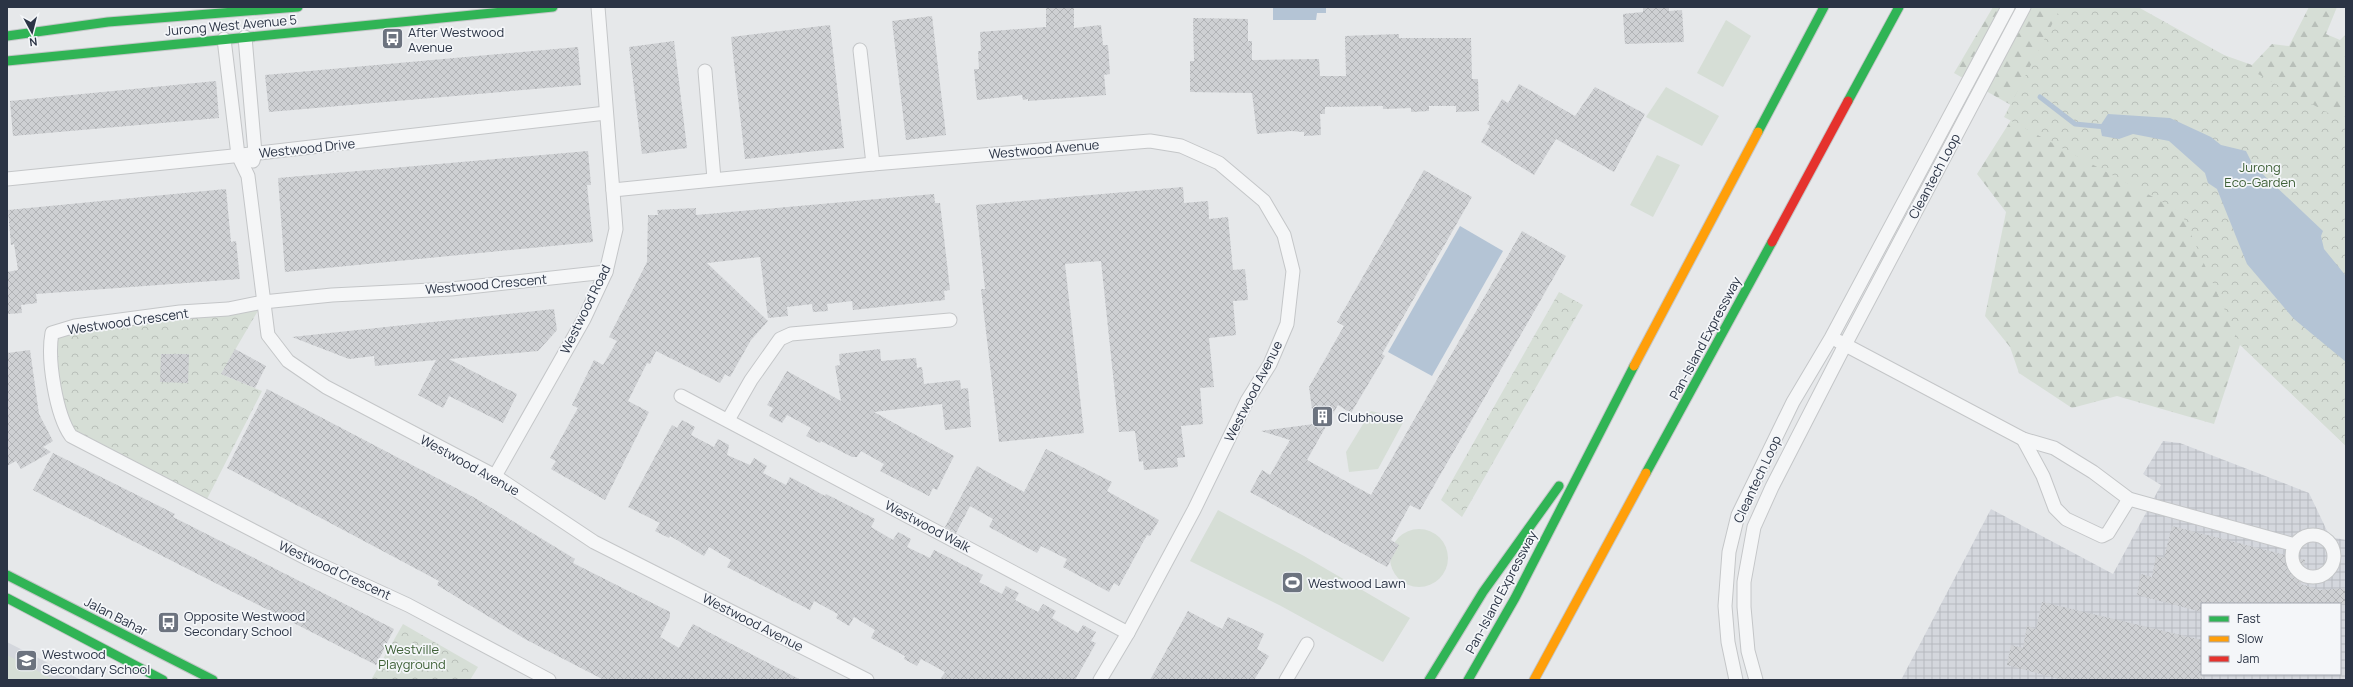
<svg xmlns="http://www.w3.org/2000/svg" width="2353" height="687" viewBox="0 0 2353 687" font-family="Manrope,sans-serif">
<defs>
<pattern id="industrial-grid" width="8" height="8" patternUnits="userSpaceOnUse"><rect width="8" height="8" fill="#d4d7dd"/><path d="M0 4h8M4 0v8" fill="none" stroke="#b6b9bf"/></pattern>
<pattern id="forest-firs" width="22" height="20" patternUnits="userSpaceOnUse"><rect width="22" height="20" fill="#d6ded6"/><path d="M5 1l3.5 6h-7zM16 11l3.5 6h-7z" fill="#b8bfb9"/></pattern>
<pattern id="park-crowns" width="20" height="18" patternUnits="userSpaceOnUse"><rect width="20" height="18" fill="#d6ded6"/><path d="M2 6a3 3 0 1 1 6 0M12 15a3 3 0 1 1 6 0" fill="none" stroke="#b8bfb9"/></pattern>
<pattern id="building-cross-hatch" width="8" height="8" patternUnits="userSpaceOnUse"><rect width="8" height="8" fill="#ced0d3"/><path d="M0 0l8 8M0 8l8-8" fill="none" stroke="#b1b3b6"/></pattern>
</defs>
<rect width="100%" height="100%" fill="#e6e8ea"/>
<!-- built -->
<path fill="#d4d7dd" d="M7,642L81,680H7Z"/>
<!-- industrial -->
<path fill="url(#industrial-grid)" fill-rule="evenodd" d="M2163,441L2180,443L2309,493L2330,537L2346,540V680H1901L1991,509L2113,574L2161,485L2143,474ZM2202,604H2340V674H2202Z"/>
<!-- forest -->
<path fill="url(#forest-firs)" d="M1993,7H2118L2221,54L2252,65L2272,44L2289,46L2309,7H2337L2326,34L2340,40L2346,34V158L2133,134L2346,446L2240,345L2214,424L2117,396L2072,408L2019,373L2010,347L1985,316L2006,212L1977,174L2018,109L1954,73Z"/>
<!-- park -->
<g fill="url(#park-crowns)">
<path d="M2061,7H2138L2346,123V446L2240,344L2181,212L2004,117Z"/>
<path d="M1559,292L1583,305L1462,517L1441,500Z"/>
<path d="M263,302L221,374L262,391L205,503L74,437L65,418L52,333Z"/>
<path d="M403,624L478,667L470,680H371Z"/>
</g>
<!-- garden -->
<g fill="#d6ded6">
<path d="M1726,20L1751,36L1723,87L1697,73Z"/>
<path d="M1666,87L1719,116L1702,146L1646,117Z"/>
<path d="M1657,155L1680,165L1653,217L1630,205Z"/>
<path d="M1371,411L1405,419L1378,469L1349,472L1346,452Z"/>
<path d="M1218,510L1304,556L1410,618L1383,662L1281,606L1190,561Z"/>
<circle cx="1419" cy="558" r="29"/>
<path d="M7,655L55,680H7Z"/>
</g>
<!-- water -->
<g fill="#b4c4d5">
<path d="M1273,7H1326V13H1317L1316,20H1273Z"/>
<path d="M2108,114L2170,118L2211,137L2221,145L2246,151L2253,165L2323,231L2321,236L2324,249L2346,276V362L2294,319L2247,264L2217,189L2208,183L2205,173L2169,141L2133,134L2119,139L2102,136L2100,126Z"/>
<path d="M1460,226L1503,251L1432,376L1388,352Z"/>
</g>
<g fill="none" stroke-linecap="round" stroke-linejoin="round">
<!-- stream -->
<path stroke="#b4c4d5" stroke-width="5" d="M2040,97L2075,124L2106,127"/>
</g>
<!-- building -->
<g fill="url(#building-cross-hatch)">
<path d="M1046,7H1074V28L1101,25L1103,45H1108L1110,74L1104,75L1106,95L1028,101V99L1023,100L1022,95L977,100L974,69H979L978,51H981L980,32L1046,27Z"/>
<path d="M1643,7H1669V11L1682,10L1684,42L1625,44L1623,14L1643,12Z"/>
<path d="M932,16L946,135L906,140L892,21Z"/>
<path d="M1193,18L1248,19V41H1252V60L1319,59L1320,76H1346L1345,36L1399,34V38H1471L1472,79H1478L1479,111L1456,112V106H1429V111L1411,112V108L1383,109V106L1325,107V114H1320L1321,135L1304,136V132L1291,131L1257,134L1252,93L1190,92V61H1194Z"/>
<path d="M830,25L844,148L745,159L731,37Z"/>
<path d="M674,41L687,148L642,154L629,47Z"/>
<path d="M578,47L581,85L269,112L265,75Z"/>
<path d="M216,81L219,118L13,136L10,101Z"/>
<path d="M1519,84L1575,116L1595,87L1645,114L1614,172L1556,139L1534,175L1481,142L1490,126L1487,124L1502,99L1508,103Z"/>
<path d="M588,151L591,185H587L593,242L285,272L278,178Z"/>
<path d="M1424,170L1472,197L1382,354L1385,356L1351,413L1338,405L1307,460L1371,495L1522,231L1566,256L1420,510L1410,505L1391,540L1399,545L1387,567L1250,492L1262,470L1270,475L1290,440L1261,431L1314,424L1309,387L1344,326L1337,322Z"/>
<path d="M1183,187L1184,203L1208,201L1209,219L1228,217L1233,270L1245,269L1248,300L1233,301L1236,335L1209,338L1214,387L1200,388L1203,424L1181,426L1185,457L1177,458L1178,467L1144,470L1143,461L1139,462L1135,431L1119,432L1101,261L1065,264L1084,433L999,442L981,289H985L976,205Z"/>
<path d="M226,189L231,242L236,241L240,279L36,294L37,303L21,305L22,313L8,314L7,272L18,270L14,244L11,245L8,210Z"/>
<path d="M934,194L935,203H940L950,290L944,291L945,300L853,310L852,301L827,304L828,311L813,312L812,304L787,307L788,316L768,318L760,257L707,263L768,321L751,340L730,377L725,374L720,383L656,351L650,364L647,363L628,401L649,412L605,500L551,469L556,461L550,458L578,408L572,405L594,360L603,365L617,341L609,337L647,262L648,215H658L657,210L696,208V215Z"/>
<path d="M554,309L557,330L538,351L449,359L517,394L503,423L449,396L443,408L418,395L436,360L375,366L374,356L349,359L292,337Z"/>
<path d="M235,349L266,366L255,388L221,374Z"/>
<path d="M880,349L881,361L916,358L917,368L922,367L924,384L960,380L961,389L968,388L971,427L945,430L942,404L874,412L954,456L937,490L933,488L929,496L880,471L884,464L861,451L857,457H852L821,441L820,443L806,436L811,428L787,415L782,423L769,416L773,408L767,405L787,371L841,401L835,366L840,365L839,354Z"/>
<path d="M30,350L39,414L53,441L43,447L51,452L21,469L16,461L7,466V353Z"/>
<path d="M161,354H189L188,383L160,382Z"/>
<path d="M267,389L475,498L575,559L573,563L670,612V617L660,637L679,648L693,624L801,680H604L525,639L437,585L439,581L227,468Z"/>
<path d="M682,420L695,427L691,435L714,447L718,439L729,445L727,455L750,465L754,458L767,466L763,473L786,485L790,477L825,496L826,494L875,519L871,527L893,540L898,532L911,539L907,547L930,558L934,550L983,575L979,582L1002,594L1006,586L1019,593L1015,600L1038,612L1043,604L1056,611L1052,618L1078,633L1083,625L1096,632L1091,641L1096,643L1075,680H940L945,672L921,659L917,666L904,659L905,656L871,638L875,630L854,617L849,626L836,618L838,614L814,601L810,610L727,567L731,560L709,547L704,556L670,536L669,538L655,531L660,523L628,507L672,425L677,428Z"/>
<path d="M1046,449L1112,482L1107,491L1159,520L1150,536L1147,535L1119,586L1114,583L1109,592L1063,567L1067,559L1041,546L1037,553L989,527L993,519L970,506L956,533L945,527L977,466L1024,492Z"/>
<path d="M53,453L175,514L173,517L394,629L376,665L33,490Z"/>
<path d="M2172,526L2305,560L2301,584L2319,590L2346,588V604H2202V612L2137,595L2141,574L2152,577L2156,556L2164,558Z"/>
<path d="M2042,602L2202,640V680H2063L2007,665L2011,645L2023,648L2027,626L2036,629Z"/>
<path d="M1188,611L1222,629L1228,617L1264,634L1257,649L1269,656L1254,680H1150Z"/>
</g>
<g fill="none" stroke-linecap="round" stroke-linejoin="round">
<defs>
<g id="street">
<path d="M245,37L255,153L253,161"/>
<path d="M224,39L238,155L248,176L268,335L288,361L326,387L495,476L594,542L867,680"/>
<path d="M860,50L873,164"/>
<path d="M705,71L714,179"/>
<path d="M7,179L233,156L606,113"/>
<path d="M613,190L873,164L1150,141L1181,146L1219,163L1264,201L1284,235L1293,271L1287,324L1270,364L1247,401L1194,510L1128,633L1100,680"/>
<path d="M1838,341L2023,439L2054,448L2093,472L2129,499L2295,545"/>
<path d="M681,396L1128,633"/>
<path d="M728,420L751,380L780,339L791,334L950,320"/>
<path d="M2023,439L2043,476L2055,508L2066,519L2102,536L2108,533L2129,499"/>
<path d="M495,476L584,319L606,272L616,229L598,7"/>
<circle cx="2313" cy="556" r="21"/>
<path d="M549,680L408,605L308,559L71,436C56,415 47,359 52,333L75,326L180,312L228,309L263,302L332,295L451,289L606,272"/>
<path d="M1286,680L1307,644"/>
<path d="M1736,680L1728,642L1725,606L1729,552L1738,515L1793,402L1831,338L2008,7"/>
<path d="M1756,680L1748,651L1744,607V582L1754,527L1772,487L1845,345L2024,7"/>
</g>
<g id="fast">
<path d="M7,36L108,22L298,7"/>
<path d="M7,61L553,7"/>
<path d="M1848,101L1899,7"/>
<path d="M1758,132L1824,7"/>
<path d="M1646,473L1772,242"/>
<path d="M7,575L213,680"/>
<path d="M7,598L163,680"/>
<path d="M1429,680L1483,592L1559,486"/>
<path d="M1468,680L1515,598L1634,366"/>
</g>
<g id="slow">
<path d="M1634,366L1758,132"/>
<path d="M1534,680L1646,473"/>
</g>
<path id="jam" d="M1772,242L1848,101"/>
</defs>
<!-- street casing -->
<use href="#street" stroke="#c4c6c8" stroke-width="15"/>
<!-- fast casing -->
<use href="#fast" stroke="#c4c6c8" stroke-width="11"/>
<!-- slow casing -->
<use href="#slow" stroke="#c4c6c8" stroke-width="11"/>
<!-- jam casing -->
<use href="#jam" stroke="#c4c6c8" stroke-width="11"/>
<!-- street -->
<use href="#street" stroke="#f5f6f7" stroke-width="13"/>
<!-- fast -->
<use href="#fast" stroke="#30b455" stroke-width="9"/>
<!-- slow -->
<use href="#slow" stroke="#ff9f0a" stroke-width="9"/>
<!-- jam -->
<use href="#jam" stroke="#e5322d" stroke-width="9"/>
</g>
<!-- icons -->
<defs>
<symbol id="bus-square" viewBox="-11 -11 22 22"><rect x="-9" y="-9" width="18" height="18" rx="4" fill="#6c737f" stroke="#f4f6f9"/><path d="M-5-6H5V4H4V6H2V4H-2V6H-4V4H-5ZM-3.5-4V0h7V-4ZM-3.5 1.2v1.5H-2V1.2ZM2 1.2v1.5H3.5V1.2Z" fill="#fff"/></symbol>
<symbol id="building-square" viewBox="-11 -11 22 22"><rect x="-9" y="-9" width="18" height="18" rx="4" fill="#6c737f" stroke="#f4f6f9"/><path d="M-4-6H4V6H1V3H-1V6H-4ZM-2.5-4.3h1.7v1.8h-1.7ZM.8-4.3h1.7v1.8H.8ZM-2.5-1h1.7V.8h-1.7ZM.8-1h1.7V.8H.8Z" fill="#fff"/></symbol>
<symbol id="stadium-square" viewBox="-11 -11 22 22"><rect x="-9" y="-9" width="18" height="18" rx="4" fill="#6c737f" stroke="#f4f6f9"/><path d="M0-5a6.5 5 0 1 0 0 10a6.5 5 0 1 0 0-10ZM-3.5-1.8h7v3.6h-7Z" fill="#fff"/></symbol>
<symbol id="school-square" viewBox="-11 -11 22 22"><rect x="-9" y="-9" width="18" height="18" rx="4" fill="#6c737f" stroke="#f4f6f9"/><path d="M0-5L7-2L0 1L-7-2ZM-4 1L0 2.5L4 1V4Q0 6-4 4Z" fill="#fff"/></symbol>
</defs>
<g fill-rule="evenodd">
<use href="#bus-square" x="380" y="26" width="25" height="25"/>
<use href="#building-square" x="1310" y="404" width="25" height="25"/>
<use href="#stadium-square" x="1280" y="570" width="25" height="25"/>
<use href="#bus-square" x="156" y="610" width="25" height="25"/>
<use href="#school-square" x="14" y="648" width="25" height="25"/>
</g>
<g text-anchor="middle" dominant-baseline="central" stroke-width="3.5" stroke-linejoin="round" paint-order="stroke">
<!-- street labels -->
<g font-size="13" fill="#2b3445" stroke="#f4f6f9">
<text transform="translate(231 25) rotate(-5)">Jurong West Avenue 5</text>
<text transform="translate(307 148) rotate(-6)">Westwood Drive</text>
<text transform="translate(1044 149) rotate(-5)">Westwood Avenue</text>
<text transform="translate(1934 176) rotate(-62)">Cleantech Loop</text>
<text transform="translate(486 284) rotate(-5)">Westwood Crescent</text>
<text transform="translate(585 309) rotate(-64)">Westwood Road</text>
<text transform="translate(128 321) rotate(-8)">Westwood Crescent</text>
<text transform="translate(1705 338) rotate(-62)">Pan-Island Expressway</text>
<text transform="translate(1253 391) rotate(-63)">Westwood Avenue</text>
<text transform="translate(470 465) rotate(29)">Westwood Avenue</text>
<text transform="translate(1757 479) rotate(-65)">Cleantech Loop</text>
<text transform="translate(928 526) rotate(28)">Westwood Walk</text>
<text transform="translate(335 570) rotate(25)">Westwood Crescent</text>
<text transform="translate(1501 592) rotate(-62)">Pan-Island Expressway</text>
<text transform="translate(116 616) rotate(27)">Jalan Bahar</text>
<text transform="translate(753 622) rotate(27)">Westwood Avenue</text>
</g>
<!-- poi labels -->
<g font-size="13" fill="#2b3445" stroke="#f4f6f9" text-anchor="start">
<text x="408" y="32">After Westwood<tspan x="408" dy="15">Avenue</tspan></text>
<text x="1338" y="417">Clubhouse</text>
<text x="1308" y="583">Westwood Lawn</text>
<text x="184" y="616">Opposite Westwood<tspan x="184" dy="15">Secondary School</tspan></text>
<text x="42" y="654">Westwood<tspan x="42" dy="15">Secondary School</tspan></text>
</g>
<!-- park labels -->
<g font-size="13" fill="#3f6138" stroke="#f4f6f9">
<text x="2260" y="167">Jurong<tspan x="2260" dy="15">Eco-Garden</tspan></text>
<text x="412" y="649">Westville<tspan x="412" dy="15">Playground</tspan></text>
</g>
</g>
<!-- border -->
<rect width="2353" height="687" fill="none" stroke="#2b3445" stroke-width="16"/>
<!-- legend -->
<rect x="2201" y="603" width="140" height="72" fill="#f4f6f9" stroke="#a4a8b1"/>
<rect x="2209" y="616" width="20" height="6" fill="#30b455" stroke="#a4a8b1"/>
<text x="2237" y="623" font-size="12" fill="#2b3445">Fast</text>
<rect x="2209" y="636" width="20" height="6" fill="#ff9f0a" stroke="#a4a8b1"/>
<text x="2237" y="643" font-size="12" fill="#2b3445">Slow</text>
<rect x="2209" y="656" width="20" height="6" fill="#e5322d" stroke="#a4a8b1"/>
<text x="2237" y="663" font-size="12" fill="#2b3445">Jam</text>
<!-- north arrow -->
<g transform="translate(32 32) rotate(173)" stroke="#f4f6f9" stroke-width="3" paint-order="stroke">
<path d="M0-3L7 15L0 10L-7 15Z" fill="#2b3445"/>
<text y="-6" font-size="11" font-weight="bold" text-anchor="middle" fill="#2b3445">N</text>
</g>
</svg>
